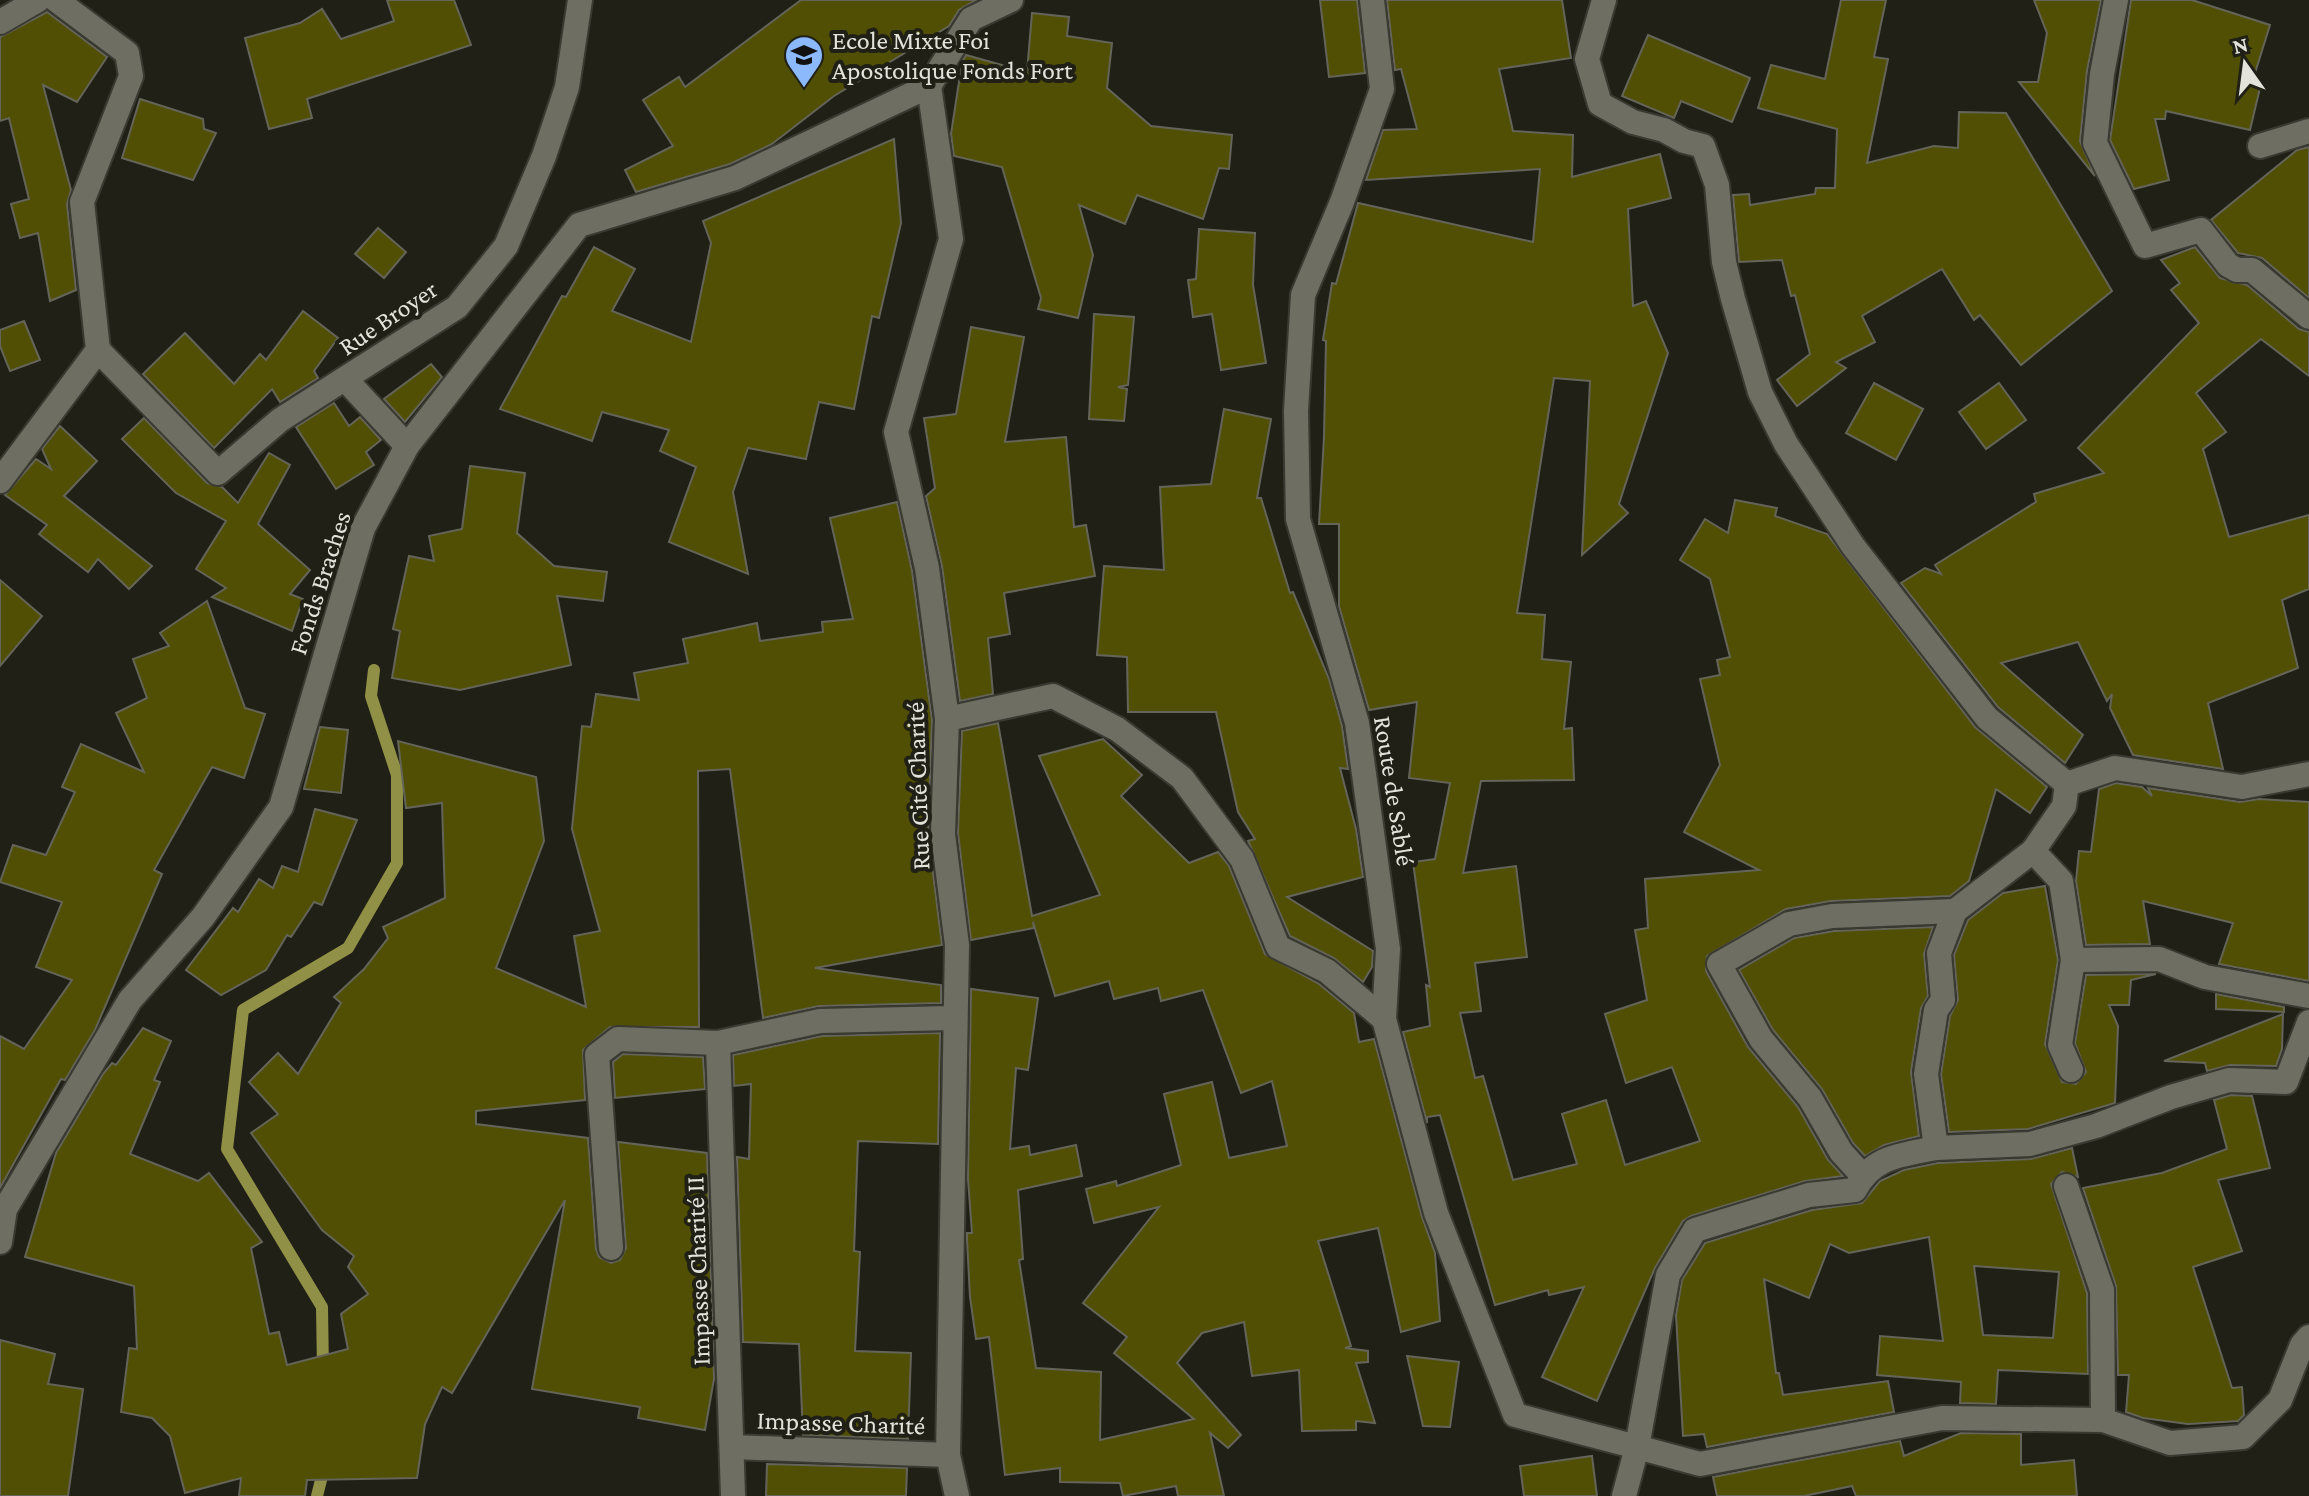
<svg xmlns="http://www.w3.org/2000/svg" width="2309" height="1496" viewBox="0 0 2309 1496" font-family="'Crimson Pro',serif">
<rect width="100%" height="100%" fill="#202016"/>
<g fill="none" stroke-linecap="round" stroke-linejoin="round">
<!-- stream -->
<g stroke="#919047" stroke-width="12">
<path d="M323,1370L322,1307L227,1149L243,1010L348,948L397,863V775L371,696L374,670"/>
<path d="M317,1496L325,1464"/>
</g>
</g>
<!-- building -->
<g fill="#504f04" stroke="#646459" stroke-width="2" fill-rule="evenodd">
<path d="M387,0H454L471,45L307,99L312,118L269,129L245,38L300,23L322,9L341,39L394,21Z"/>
<path d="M801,0H976L959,10L949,26L834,96L772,144L730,164L636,192L625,170L673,146L643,100L679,77L685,87Z"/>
<path d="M1320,0H1357L1365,73L1329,77Z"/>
<path d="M1387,0H1562L1571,58L1499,69L1513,131L1573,135L1572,177L1660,154L1671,198L1628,209L1633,306L1646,301L1668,353L1619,504L1628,513L1582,555L1590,381L1554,378L1517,613L1545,615L1542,659L1571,662L1564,729L1572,728L1574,780L1481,781L1463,873L1516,866L1527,957L1475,963L1481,1011L1460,1013L1475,1078L1483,1076L1513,1180L1577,1164L1562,1114L1606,1100L1625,1165L1700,1141L1672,1067L1626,1083L1605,1014L1647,1000L1635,930L1648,928L1645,879L1759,870L1684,832L1720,765L1700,679L1720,675L1717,660L1730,657L1710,579L1680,560L1705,519L1728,533L1735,500L1777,508L1775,516L1827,534L1975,727L2047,787L2030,813L1996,789L1969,881L1950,896L1831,901L1786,909L1707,956L1706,971L1748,1047L1798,1107L1828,1160L1843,1176L1805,1181L1691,1216L1683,1221L1655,1268L1597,1401L1542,1377L1584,1287L1549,1295L1548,1290L1495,1305L1440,1115L1427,1117V1123L1403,1032L1430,1026L1426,985L1430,987L1413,862L1435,859L1450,783L1409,778L1417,702L1369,710L1339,606V524H1319L1324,437L1326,341L1323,340L1332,283L1336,284L1358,203L1533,242L1540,169L1366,180L1383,130L1417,129L1401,69L1395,70Z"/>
<path d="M1841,0H1886L1874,57L1888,59L1867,163L1934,146L1958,148L1959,112L2006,113L2112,291L2021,365L1980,315L1974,320L1942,269L1862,316L1875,342L1836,362L1846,368L1797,406L1777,380L1810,354L1795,295L1791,296L1782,260L1739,262L1733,195L1749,194L1750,205L1815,194L1816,188H1835L1837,129L1758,108L1771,65L1825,79Z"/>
<path d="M2034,0H2101L2087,71L2080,141L2095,176L2019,82H2038L2047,33Z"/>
<path d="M2131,0H2192L2270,25L2251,86L2260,88L2250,130L2166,111L2165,119H2155L2169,180L2134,189L2110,140Z"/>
<path d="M47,12L107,57L77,102L43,85L71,190L67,204L76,290L50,301L38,233L20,238L11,204L29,199L9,118L0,121V37Z"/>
<path d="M1032,13L1069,17L1067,36L1112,43L1107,88L1151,126L1232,135L1229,169L1219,168L1203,219L1137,195L1125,224L1079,205L1093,255L1078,318L1038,309L1041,298L1002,167L954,156L951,134L962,62L966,55L1027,72Z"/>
<path d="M1648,35L1750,78L1732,122L1681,101L1674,118L1622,96Z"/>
<path d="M140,99L203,119L204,129L216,133L193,180L122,158Z"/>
<path d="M894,139L901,223L879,318L872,316L854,409L819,402L806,459L748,448L733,492L748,574L669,542L696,467L660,451L669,430L602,412L592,441L500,409L562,296L566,297L594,247L635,269L612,311L691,342L711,243L703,221Z"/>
<path d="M2309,147V298L2262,258L2238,253L2211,220L2297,150Z"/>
<path d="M378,228L406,252L384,278L355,254Z"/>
<path d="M1199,229L1255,233L1253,285L1266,363L1221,370L1212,314L1193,317L1188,280L1196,279Z"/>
<path d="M2195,247L2220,278L2247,285L2299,329L2309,332V376L2261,339L2196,393L2226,432L2203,449L2229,537L2309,515V589L2282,600L2298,668L2208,703L2223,769L2133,755L2110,708L2112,694L2107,701L2078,642L2001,663L2083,735L2065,763L1998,707L1901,583L1925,568L1941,574L1935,565L2036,502L2034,494L2104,473L2078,448L2199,323L2171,290L2180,283L2161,260Z"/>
<path d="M303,311L338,338L314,371L318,378L280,402L272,389L214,448L143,374L185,333L234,384L260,354L266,360Z"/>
<path d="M1094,314L1134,317L1128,385L1118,387L1127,389L1124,421L1089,419Z"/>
<path d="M24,321L40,360L10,371L0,346V330Z"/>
<path d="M971,327L1024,337L1005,442L1066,437L1074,527L1086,525L1095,576L1004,593L1010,634L988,638L993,694L960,701L942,566L926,496L935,488L924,418L956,414Z"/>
<path d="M431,364L442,377L405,422L384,399Z"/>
<path d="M1874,383L1923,409L1896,460L1846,433Z"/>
<path d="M1999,383L2026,420L1986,449L1959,412Z"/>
<path d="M334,403L349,426L360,417L381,440L366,452L374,465L336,489L296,427Z"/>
<path d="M1224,409L1271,419L1257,498H1261L1290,593L1293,592L1329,679L1342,726L1348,769L1340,768L1356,829L1363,877L1287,897L1373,951L1372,967L1363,982L1334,958L1290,936L1248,841L1255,839L1238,812L1216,712H1128L1127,657L1097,655L1104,566L1164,570L1160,487L1211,484Z"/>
<path d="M144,418L207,483L222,487L238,503L269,453L290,465L258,524L310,570L290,594L303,599L292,631L212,597L226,588L196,569L226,521L176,493L122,439Z"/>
<path d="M60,426L97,461L64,496L152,566L129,589L98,559L88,572L39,534L47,525L5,495L36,459L51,469L42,449Z"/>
<path d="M470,466L525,473L517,533L554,566L607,572L603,601L557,596L571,665L460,690L392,678L400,631L393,629L409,556L434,561L429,536L462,529Z"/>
<path d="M897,502L912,571L932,720L928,833L942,945L815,968L941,985V1003L819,1006L763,1018L730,769L698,771L699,1027H610L583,1050L585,1100L476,1111V1124L588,1138L596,1249L599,1257L611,1263L620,1260L626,1248L618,1142L707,1153L714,1379L705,1430L638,1418L640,1407L532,1389L565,1200L452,1393L442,1387L425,1424L417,1478L307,1480L305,1496H239L241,1478L185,1493L170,1436L152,1418L121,1412L129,1348L137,1349L134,1286L25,1257L56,1153L103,1074L112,1063L116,1065L143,1028L171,1041L154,1080L160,1082L130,1154L198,1181L209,1173L262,1242L251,1248L269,1334L279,1332L287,1365L348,1349L341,1314L368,1294L348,1267L354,1256L322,1230L251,1133L278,1114L249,1082L278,1053L298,1074L341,1003L334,997L364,969L388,938L383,927L445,898L442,803L406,808L398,741L536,777L544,841L496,968L586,1007L574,936L600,931L572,829L582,726L591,727L596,694L639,700L634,673L688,663L683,639L757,623L760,641L823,632L822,622L853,619L830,518Z"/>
<path d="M0,580L42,616L0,666Z"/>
<path d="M207,601L245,708L265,714L244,778L212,767L154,870L162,874L95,1030L65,1080L61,1079L0,1188V1036L24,1049L72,980L36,967L62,902L0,882L13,845L46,855L75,792L62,787L81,744L144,772L116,713L147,698L133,659L169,646L160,633Z"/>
<path d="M998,723L1032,916L1100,895L1039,756L1103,739L1142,775L1121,796L1189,863L1218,852L1229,866L1265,954L1319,984L1354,1013L1359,1042L1374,1039L1422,1217L1435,1253L1440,1321L1401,1332L1378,1228L1318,1241L1351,1346L1345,1348L1368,1351V1362L1356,1363L1375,1423L1356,1421V1430L1302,1431L1299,1370L1252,1376L1244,1322L1202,1333L1177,1363L1241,1435L1228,1448L1210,1433L1224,1496H1178L1176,1486L1123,1496L1120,1483L1060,1482V1468L1005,1475L989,1337L976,1339L970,1297L967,1240V1233H972L968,1179L971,989L1038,998L1028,1070L1016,1068L1010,1149L1029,1146L1030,1155L1076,1145L1082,1176L1018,1190L1023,1259L1019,1260L1036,1368L1101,1372L1100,1440L1194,1419L1114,1353L1127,1337L1083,1303L1159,1207L1094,1223L1086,1189L1116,1181L1117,1186L1181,1165L1164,1094L1212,1082L1229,1158L1287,1146L1272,1081L1241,1093L1203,990L1161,1001L1158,988L1114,999L1109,981L1055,996L1033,922L1034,928L971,940L958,833L962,731Z"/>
<path d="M320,727L348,730L341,793L304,789Z"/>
<path d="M2116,783L2142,787L2152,796L2148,788L2240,802L2259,799L2309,802V981L2219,964L2233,923L2143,901L2150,944L2086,945L2076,881L2079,851L2091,852L2099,789Z"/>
<path d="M315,809L357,820L322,905L314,902L291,937L287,935L266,970L221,995L186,970L233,908L238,912L259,879L273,888L282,866L298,872Z"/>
<path d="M2045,886L2058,960L2045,1044L2062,1082L2076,1084L2086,1072L2075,1043L2086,975L2156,974L2131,980L2129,1005H2109L2118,1026L2115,1103L2028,1129L1949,1132L1941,1074L1950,1016L1958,1000L1954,955L1968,920L2003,893Z"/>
<path d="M1933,927L1924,954L1928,996L1921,1008L1911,1072L1919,1136L1884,1145L1865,1156L1853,1143L1822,1089L1773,1030L1739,970L1794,938L1834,931Z"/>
<path d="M2216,994L2284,1007V1012L2216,1009Z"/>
<path d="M2283,1014L2282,1049L2276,1066L2230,1065L2207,1071L2205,1063L2164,1061Z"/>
<path d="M940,1033L938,1144L858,1141L854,1251L860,1252L855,1351L911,1353L908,1439L803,1435L799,1344L743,1342L737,1157L749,1159L751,1084L734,1086L733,1055L822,1036Z"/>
<path d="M623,1054L703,1057L705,1089L615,1098L613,1062Z"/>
<path d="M2231,1095L2252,1096L2270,1168L2218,1180L2242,1251L2193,1267L2232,1388L2242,1387L2244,1415L2238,1421L2188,1424L2143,1418L2126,1412L2129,1375H2118L2116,1286L2083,1188L2162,1173L2227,1149L2214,1100Z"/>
<path d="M2072,1148L2078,1177L2062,1172L2051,1184L2087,1293L2088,1374L1998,1370L1996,1404L1960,1403L1961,1382L1877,1375L1880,1336L1943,1341L1929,1237L1849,1253L1830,1244L1809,1298L1764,1279L1776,1373H1779L1783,1395L1888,1381L1894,1412L1707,1447L1704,1434L1683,1436L1676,1315L1682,1280L1705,1243L1812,1210L1862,1203L1880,1181L1904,1170L1938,1163L2031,1159ZM1974,1266L2059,1272L2053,1338L1983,1335Z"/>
<path d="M0,1340L55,1354L48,1384L83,1389L68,1496H0Z"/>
<path d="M1407,1356L1459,1362L1450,1427L1423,1426Z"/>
<path d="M1961,1433L2021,1434V1465L2074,1460L2077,1496H1856L1852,1486L1804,1496H1717L1713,1477L1900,1441L1904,1456Z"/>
<path d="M1592,1456L1597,1496H1524L1520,1466Z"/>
<path d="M767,1464L907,1468L906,1496H766Z"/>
</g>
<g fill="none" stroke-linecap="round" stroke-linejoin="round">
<defs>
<g id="minor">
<path d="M1372,0L1382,89L1342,202L1303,295L1296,411L1298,519L1357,723L1388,949L1384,1019L1436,1213L1515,1415L1637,1447L1624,1496"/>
<path d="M1604,0L1587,59L1600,104L1633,122L1664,130L1684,141L1703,146L1717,185L1724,262L1733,299L1760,392L1786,444L1853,546L1987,718L2067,784"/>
<path d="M2116,0L2102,74L2095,143L2145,246L2201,230L2228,265L2237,270H2252L2309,317"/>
<path d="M0,22L38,0"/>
<path d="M929,86L951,239L896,432L927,568L947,719L943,834L957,945L948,1455L957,1496"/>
<path d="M2260,146L2309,131"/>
<path d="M98,350L218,473L280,420L457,307L506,246L544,156L567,87L580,0"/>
<path d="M347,381L407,446"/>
<path d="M0,481L98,350L82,202L131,76L127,53L56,0"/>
<path d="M947,719L1053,696L1117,729L1182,778L1242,859L1278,947L1327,971L1384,1019"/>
<path d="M2067,784L2064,806L2033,851L2061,881L2073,960L2159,959L2205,977L2309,996"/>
<path d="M2067,784L2115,768L2242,787L2309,774"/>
<path d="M2033,851L1955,911L1939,953L1943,1000L1936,1010L1926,1074L1936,1148C1902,1155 1872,1156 1855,1190L1809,1195L1695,1230L1668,1275L1637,1447L1700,1464L1942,1418L2103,1420L2170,1443L2243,1437L2280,1400L2302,1345L2309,1337"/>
<path d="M718,1043L733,1496"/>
<path d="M2071,1070L2060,1045L2073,960"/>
<path d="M1936,1148L2030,1144L2096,1126L2171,1097L2229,1080L2286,1082L2309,1022"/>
<path d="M1862,1175L1841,1152L1810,1098L1761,1039L1719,964L1789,924L1832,916L1955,911"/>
<path d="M2066,1186L2102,1290L2103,1420"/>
<path d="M0,1242L5,1209L130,1000L203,917L281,807L363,528L407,446L579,225L735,178L929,86L971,19L1011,0"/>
<path d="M611,1248L597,1055L618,1039L718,1043L820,1021L954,1018"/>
<path d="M733,1447L948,1455"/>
</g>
</defs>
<!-- minor casing -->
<use href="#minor" stroke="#3a3a33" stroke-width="28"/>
<!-- minor -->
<use href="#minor" stroke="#6e6e62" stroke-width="24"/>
</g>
<!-- icons -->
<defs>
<symbol id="school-pin" viewBox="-11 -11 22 30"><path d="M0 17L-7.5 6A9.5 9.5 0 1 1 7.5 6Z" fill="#8cb9fc" stroke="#202016"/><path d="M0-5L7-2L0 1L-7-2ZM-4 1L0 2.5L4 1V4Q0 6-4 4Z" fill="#111"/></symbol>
</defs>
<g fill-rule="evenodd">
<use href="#school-pin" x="782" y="33" width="44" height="60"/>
</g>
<g text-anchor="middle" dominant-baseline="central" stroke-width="8" stroke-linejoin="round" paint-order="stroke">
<!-- poi labels -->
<g font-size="26" fill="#e3e3dc" stroke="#202016" text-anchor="start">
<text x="832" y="40">Ecole Mixte Foi<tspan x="832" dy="30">Apostolique Fonds Fort</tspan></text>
</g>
<!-- street labels -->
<g font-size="26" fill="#e3e3dc" stroke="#202016">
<text transform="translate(388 318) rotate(-34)">Rue Broyer</text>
<text transform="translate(320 583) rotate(-72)">Fonds Braches</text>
<text transform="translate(918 786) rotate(-92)">Rue Cité Charité</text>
<text transform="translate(1394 791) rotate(81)">Route de Sablé</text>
<text transform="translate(698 1271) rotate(-92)">Impasse Charité II</text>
<text transform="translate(841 1423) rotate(2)">Impasse Charité</text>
</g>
</g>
<!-- north arrow -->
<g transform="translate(2245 64) rotate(346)" stroke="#202016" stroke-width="6" paint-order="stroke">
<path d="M0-6L14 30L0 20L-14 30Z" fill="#e3e3dc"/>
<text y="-12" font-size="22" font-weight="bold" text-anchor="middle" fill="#e3e3dc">N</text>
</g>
</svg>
